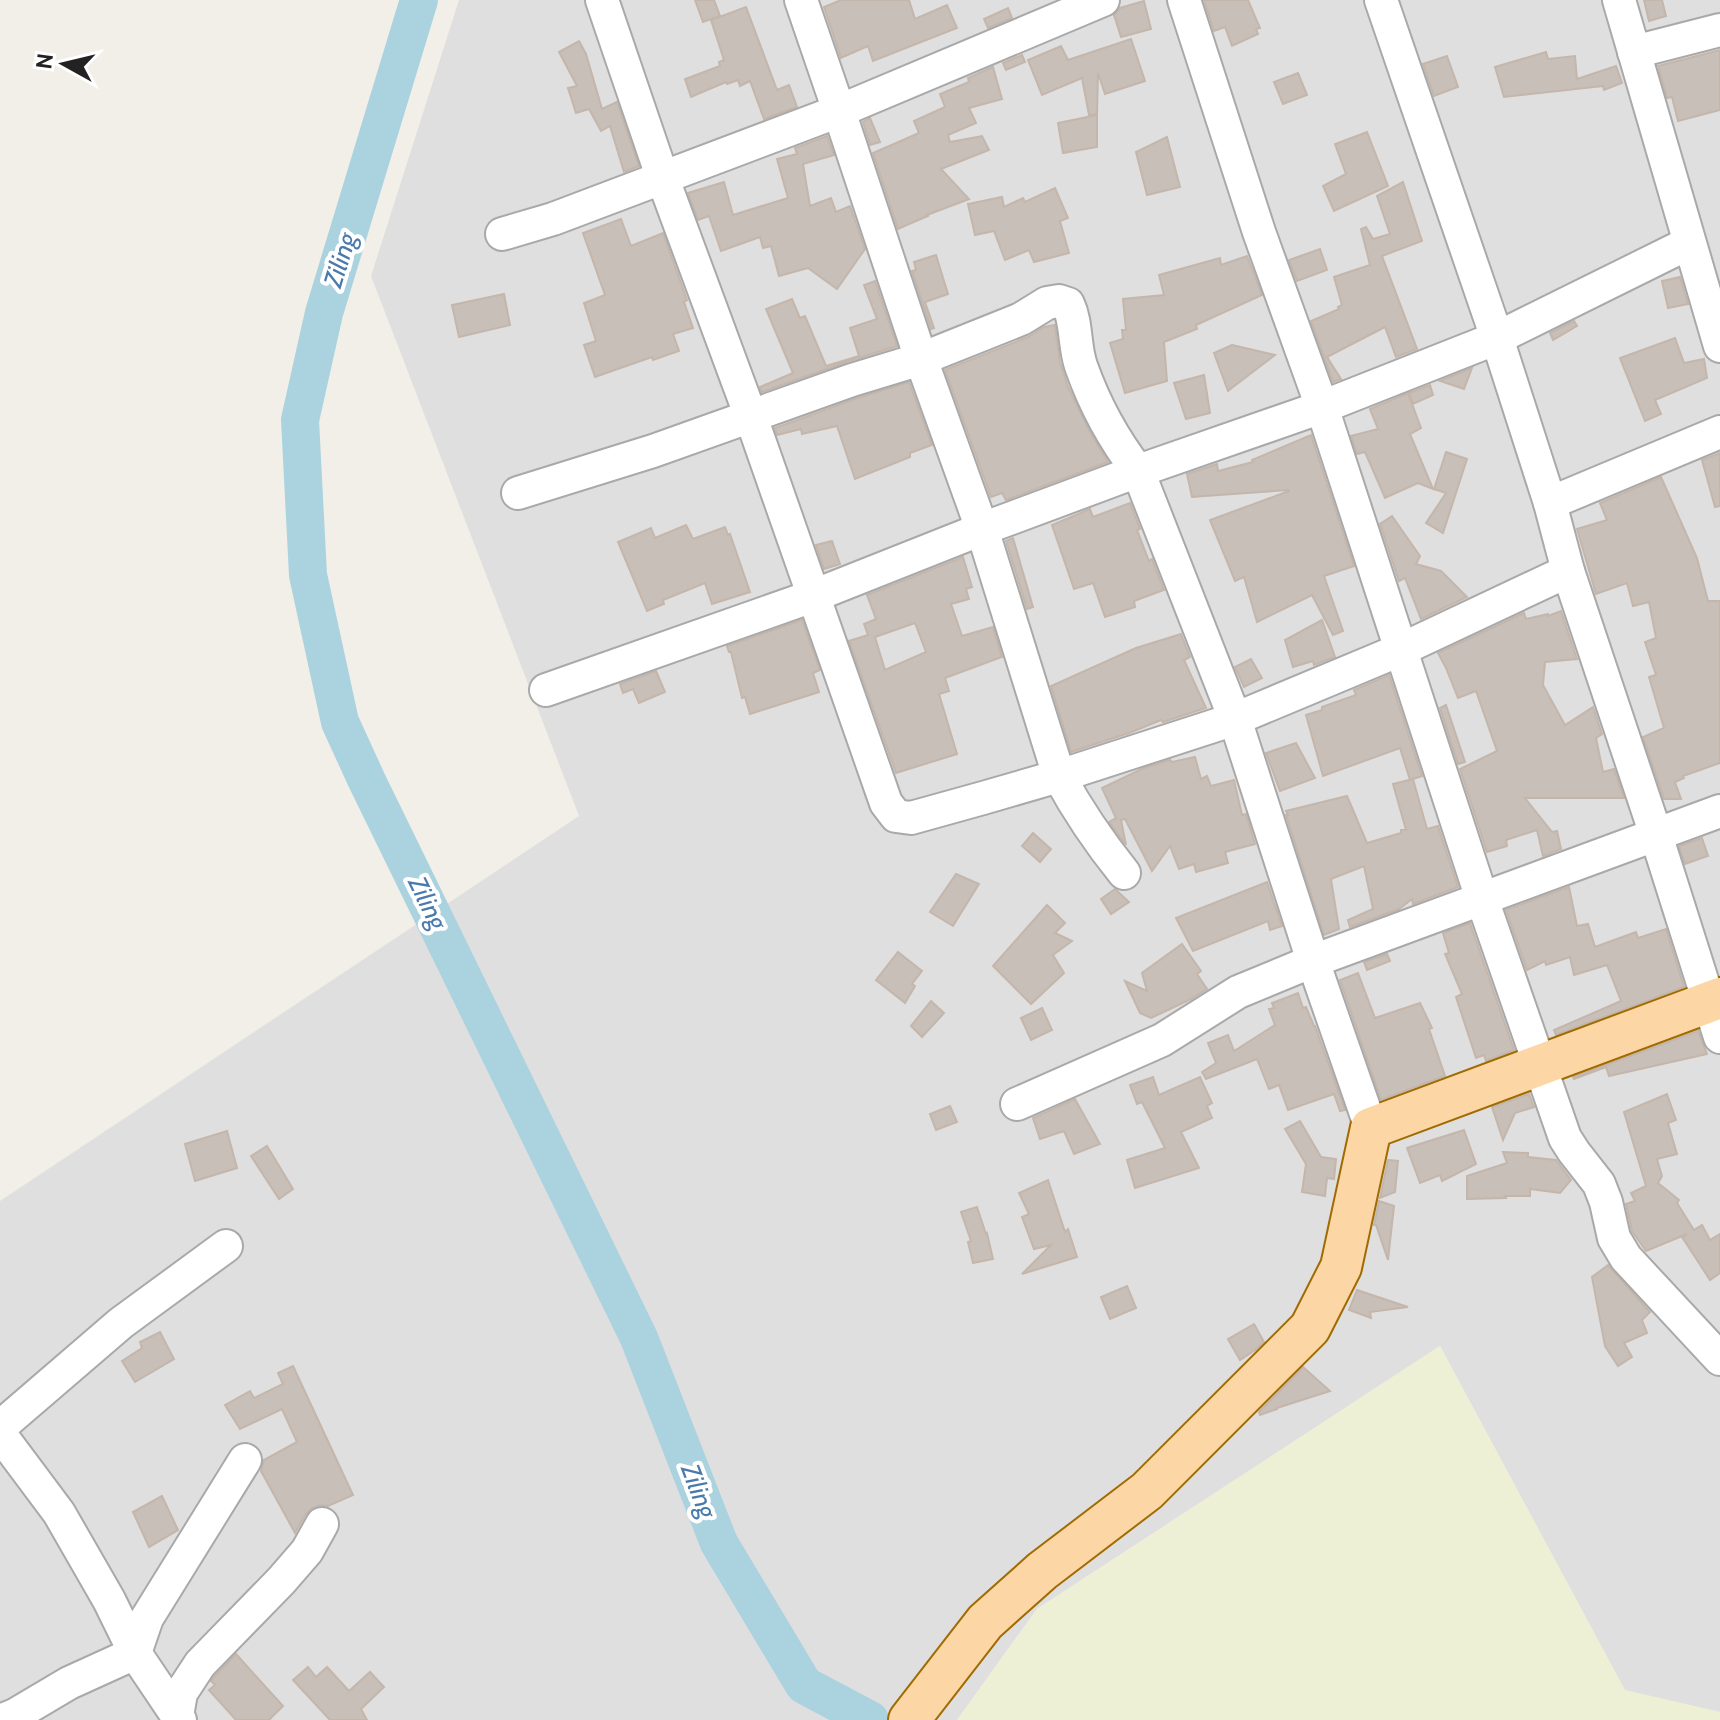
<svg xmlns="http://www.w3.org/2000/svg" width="1720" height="1720" viewBox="0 0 1720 1720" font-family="Cabin,sans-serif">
<rect width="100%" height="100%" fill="#f2efe9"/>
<!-- residential -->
<path fill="#e0dfdf" d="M459,0H1720V1712L1625,1691L1440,1346L1037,1609L957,1720H0V1201L579,816L371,276Z"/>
<!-- farmland -->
<path fill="#eef0d5" d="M1440,1346L1625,1690L1720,1712V1720H957L1037,1609Z"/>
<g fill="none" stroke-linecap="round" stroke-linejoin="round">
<!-- river -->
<path stroke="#aad3df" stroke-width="38" d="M419,0L324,313L300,420L308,575L340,722L367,781L639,1338L719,1543L804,1685L870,1720"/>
</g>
<!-- building -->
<g fill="#c7bfb8" stroke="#c4b6ab" stroke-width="2" fill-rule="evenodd">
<path d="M695,0H714L720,16L703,22Z"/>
<path d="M841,0H909L915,19L947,5L957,28L873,61L868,46L841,58L824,7Z"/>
<path d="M1204,0H1248L1260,28L1256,29L1258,34L1232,46L1225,27L1214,31Z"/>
<path d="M1644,0H1662L1666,16L1649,21Z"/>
<path d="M1144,1L1151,29L1121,37L1114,15L1120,8Z"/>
<path d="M746,7L777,90L789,85L797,107L764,119L750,81L740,86L738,80L727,84L726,82L691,97L685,79L720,66L719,62L724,60L711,20Z"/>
<path d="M1008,8L1012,18L988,28L984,19Z"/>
<path d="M1131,39L1145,81L1105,94L1098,73L1097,114L1089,115L1082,78L1042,95L1028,60L1061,46L1068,60Z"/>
<path d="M579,41L586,54L602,109L617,102L639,166L624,172L610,126L601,131L589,109L576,113L568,88L577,86L559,52Z"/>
<path d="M1720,50V110L1678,121L1672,97L1667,98L1658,66Z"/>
<path d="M1546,52L1548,59L1575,56L1577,79L1616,66L1622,83L1604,90L1603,86L1504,97L1495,67Z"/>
<path d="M1022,55L1025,62L1006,70L1003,63Z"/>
<path d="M1447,56L1458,87L1434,96L1423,64Z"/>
<path d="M993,67L1002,99L969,108L976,123L948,135L950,142L982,136L989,150L941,169L969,199L927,215L928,216L898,229L873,153L919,133L914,121L945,107L940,94L969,82L968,78Z"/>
<path d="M1298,73L1307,95L1283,104L1274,82Z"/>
<path d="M1097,115V147L1063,153L1058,123Z"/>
<path d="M870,118L880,142L870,145L863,122Z"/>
<path d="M1367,132L1388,186L1334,211L1323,186L1346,174L1335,144Z"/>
<path d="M827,136L834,155L803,164L810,206L831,198L836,212L850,206L865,249L837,289L808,268L779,276L771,246L763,248L760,237L721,251L709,216L698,220L688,193L724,182L733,215L788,198L777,159L797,154L795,148Z"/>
<path d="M1167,137L1180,187L1147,195L1136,152Z"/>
<path d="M1403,182L1422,241L1382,256L1417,349L1396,357L1385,327L1327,357L1341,379L1333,382L1311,321L1339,309L1338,307L1342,305L1334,277L1370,265L1361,229L1366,227L1373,239L1390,234L1377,196Z"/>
<path d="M1055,188L1068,218L1060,221L1069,253L1034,262L1029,250L1005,260L994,231L975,235L968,204L1002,197L1004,207L1023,198L1025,202Z"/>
<path d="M621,219L631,246L663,233L687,300L684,302L693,328L673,334L679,351L653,360L652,357L595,377L584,345L596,341L584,303L605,295L583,233Z"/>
<path d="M1320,249L1327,270L1297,281L1289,260Z"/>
<path d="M936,255L948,294L925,302L934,328L931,329L912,271L916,270L914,262Z"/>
<path d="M1247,256L1262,295L1196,325L1197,329L1164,342L1167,381L1125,393L1110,343L1123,339L1122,330H1126L1123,299L1164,295L1159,275L1220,258L1221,265Z"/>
<path d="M1680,277L1688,304L1668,308L1662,281Z"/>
<path d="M875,281L897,346L846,362L762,392L760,387L793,373L766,309L792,299L800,318L805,316L826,366L859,356L850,328L877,319L864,285Z"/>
<path d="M504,294L510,325L459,337L452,305Z"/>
<path d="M1574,321L1577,326L1553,340L1550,333Z"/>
<path d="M1055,325L1060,362L1068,387L1089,430L1108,462L1006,500L1002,493L991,497L945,370L1028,337L1044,327Z"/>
<path d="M1675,338L1684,363L1704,359L1707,378L1655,400L1661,414L1645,421L1620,358Z"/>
<path d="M1232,345L1275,355L1228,391L1214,353Z"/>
<path d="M1472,368L1464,389L1440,381Z"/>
<path d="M1204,375L1210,413L1186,419L1174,383Z"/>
<path d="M909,382L932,445L910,453V457L855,479L837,426L802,434L801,429L777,435L775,428L858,398Z"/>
<path d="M1430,385L1433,395L1413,404L1409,393Z"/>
<path d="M1408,393L1421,428L1410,434L1433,489L1418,483L1385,498L1365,452L1357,454L1351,436L1378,429L1370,409Z"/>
<path d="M1311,435L1354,566L1324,576L1343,631L1333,635L1312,595L1257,622L1244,577L1235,581L1210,520L1289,491V490L1192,497L1187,474L1217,464L1218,471L1253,462L1252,460Z"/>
<path d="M1446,452L1467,459L1443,533L1426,523L1446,493L1434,489Z"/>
<path d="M1720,453V506L1715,507L1702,460Z"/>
<path d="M1661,477L1697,558L1708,601H1720V763L1683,776L1684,778L1675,782L1681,799H1664L1643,737L1664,728L1649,677L1656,675L1645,642L1656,638L1649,602L1633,606L1627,583L1596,594L1577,529L1607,520L1600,503Z"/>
<path d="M1130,503L1140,529L1137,530L1149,561L1152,559L1164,590L1134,601L1135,607L1105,617L1093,583L1074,589L1052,525L1090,509L1093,517Z"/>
<path d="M1392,516L1420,556L1416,564L1441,571L1467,597L1421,619L1405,578L1399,581L1380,524Z"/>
<path d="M686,525L693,539L725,527L728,535L730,534L750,592L712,604L705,583L663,600L664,604L647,611L618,542L651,528L655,538Z"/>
<path d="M1013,538L1033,607L1027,609L1006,541Z"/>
<path d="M832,541L840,564L824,569L816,545Z"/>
<path d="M963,557L972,587L966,589L969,599L951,604L962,636L993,627L1002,657L945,678L949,691L939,694L957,754L896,773L849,641L868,635L864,624L876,619L867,595ZM915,623L926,652L885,670L875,637Z"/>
<path d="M1561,611L1577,659L1545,662L1543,685L1565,725L1593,707L1602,734L1596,738L1603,772L1614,769L1624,798H1525L1552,832L1557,831L1561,849L1543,856L1537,830L1506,840L1507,846L1487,852L1460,769L1497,751L1476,691L1458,698L1446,668L1438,653L1524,613L1526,619L1548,614V616Z"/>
<path d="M802,620L820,670L813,673L819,692L750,714L745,697L742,698L731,652H729L727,646Z"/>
<path d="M1322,620L1335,657L1314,665L1313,661L1293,667L1285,640Z"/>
<path d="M1181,634L1190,657L1184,660L1206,708L1163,722L1161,720L1129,733L1071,752L1051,686L1136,648Z"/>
<path d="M1251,659L1262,678L1244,687L1235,667Z"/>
<path d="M656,671L665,692L639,703L633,689L623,693L620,684Z"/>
<path d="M1389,675L1422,776L1410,780L1400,748L1323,776L1306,715L1322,710V707L1356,695L1354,690Z"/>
<path d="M1446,705L1465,762L1458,764L1440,708Z"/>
<path d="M1296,743L1315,778L1280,791L1266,753Z"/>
<path d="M1195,757L1201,779L1207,776L1211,786L1234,780L1242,815L1246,814L1255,844L1225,852L1228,863L1196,872L1194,864L1179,869L1170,846L1152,871L1125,819L1121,820L1126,845L1109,822L1116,818L1102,788L1144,768L1170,760L1172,762Z"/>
<path d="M1413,779L1427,829L1438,826L1458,887L1413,904L1412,899L1399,909L1350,927L1348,920L1373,909L1364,866L1331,879L1339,929L1324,935L1286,815H1288L1286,811L1347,796L1367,843L1401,833V830H1406L1393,784Z"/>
<path d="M1033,833L1051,849L1040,862L1022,846Z"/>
<path d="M1702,838L1708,856L1685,864L1679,846Z"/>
<path d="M956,874L979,884L953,926L930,912Z"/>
<path d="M1267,882L1282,926L1270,930L1268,921L1193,951L1176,918Z"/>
<path d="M1569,887L1577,926L1588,924L1595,947L1636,932L1638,938L1666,929L1684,987L1556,1035L1554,1030L1621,1001L1607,965L1574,975L1570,957L1546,965L1545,961L1527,970L1506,910Z"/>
<path d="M1115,889L1129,902L1111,914L1101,899Z"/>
<path d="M1047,905L1065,923L1055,933L1072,941L1053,955L1064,973L1031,1004L993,966Z"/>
<path d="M1470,923L1514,1050L1486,1061L1484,1055L1476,1058L1456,997L1462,994L1445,954L1449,953L1443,933Z"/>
<path d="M1182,944L1201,971L1197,974L1207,989L1191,999L1151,1018L1140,1013L1125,981L1147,991L1142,973Z"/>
<path d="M898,952L922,971L912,984L915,986L905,1003L876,980Z"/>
<path d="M1387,954L1390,961L1367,970L1364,962Z"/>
<path d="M1358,973L1375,1018L1420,1003L1432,1028L1429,1029L1445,1076L1381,1100L1340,980Z"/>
<path d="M1298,993L1303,1008L1306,1007L1314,1026H1315L1345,1110L1340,1111L1334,1094L1288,1110L1279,1085L1269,1089L1257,1059L1206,1079L1202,1072L1216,1063L1208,1043L1228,1035L1234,1051L1275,1025L1269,1009L1274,1008L1272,1003Z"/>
<path d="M931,1001L944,1013L922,1037L911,1026Z"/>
<path d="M1042,1008L1052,1030L1031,1040L1021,1018Z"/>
<path d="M1698,1031L1707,1054L1609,1076L1606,1067L1574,1079L1573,1077Z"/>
<path d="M1153,1077L1159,1095L1200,1077L1212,1103L1207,1106L1212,1118L1181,1132L1199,1168L1135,1188L1127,1160L1165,1148L1142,1102L1137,1104L1130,1085Z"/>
<path d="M1529,1094L1534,1107L1515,1113L1503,1140L1492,1107Z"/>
<path d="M1667,1094L1676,1120L1668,1123L1677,1154L1657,1159L1662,1176L1658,1183L1679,1200L1677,1203L1694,1230L1702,1225L1710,1240L1720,1234V1273L1710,1280L1682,1237L1687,1234L1646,1251L1632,1231L1626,1204L1635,1201L1631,1193L1646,1186L1624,1112Z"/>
<path d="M1075,1099L1100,1144L1074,1154L1064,1131L1040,1139L1033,1118Z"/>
<path d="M950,1106L957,1122L936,1130L930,1114Z"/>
<path d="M1300,1121L1321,1157L1336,1159L1334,1179L1327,1178L1325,1196L1302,1192L1306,1164L1285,1129Z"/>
<path d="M1464,1130L1476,1164L1442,1181L1440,1175L1420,1183L1407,1148Z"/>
<path d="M227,1131L237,1168L195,1181L185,1144Z"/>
<path d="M267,1146L293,1189L279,1199L251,1156Z"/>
<path d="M1503,1152L1528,1153V1157L1556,1160L1571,1180L1560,1193L1530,1189V1196H1505L1506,1198L1467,1199V1176L1507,1163Z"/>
<path d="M1388,1160L1398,1161L1395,1192L1380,1198Z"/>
<path d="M1048,1180L1065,1232L1068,1229L1077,1257L1022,1274L1051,1245L1034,1249L1022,1217L1029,1214L1019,1193Z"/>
<path d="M1379,1201L1394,1206L1388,1260L1376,1225H1374Z"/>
<path d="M977,1207L986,1234L987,1233L993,1259L973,1263L968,1242L971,1241L961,1212Z"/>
<path d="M1608,1265L1650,1312L1642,1320L1647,1333L1624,1343L1632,1357L1618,1366L1605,1346L1592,1277Z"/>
<path d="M1127,1286L1136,1308L1110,1319L1101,1297Z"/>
<path d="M1357,1290L1408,1307L1370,1312L1371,1318L1349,1310Z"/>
<path d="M1254,1324L1264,1342L1255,1350L1240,1360L1228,1339Z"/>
<path d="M160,1332L174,1359L135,1382L122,1361L142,1348L140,1342Z"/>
<path d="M293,1366L353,1495L328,1506L321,1505L312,1508L305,1515L295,1533L261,1471L264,1460L297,1442L282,1409L240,1429L225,1405L250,1391L254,1398L283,1384L278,1373Z"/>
<path d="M1303,1367L1330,1391L1277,1408V1409L1260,1415L1259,1412Z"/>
<path d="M162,1496L178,1530L149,1547L133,1512Z"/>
<path d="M236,1654L283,1706L269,1720H236L209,1690L215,1685L211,1681L215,1676Z"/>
<path d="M308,1667L316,1677L327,1667L349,1691L370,1672L384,1687L361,1709L367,1720H330L293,1680Z"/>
</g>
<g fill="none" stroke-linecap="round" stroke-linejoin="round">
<defs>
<g id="minor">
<path d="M602,0L663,179L751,417L886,803L896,816L911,818L983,798L1059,776L1235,719L1400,650L1568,571"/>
<path d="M801,0L839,111L921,359L982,529L1059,776C1078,811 1099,842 1124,873"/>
<path d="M1184,0L1259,232L1322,407L1482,899L1565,1138L1574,1152L1599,1184L1606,1202L1614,1238L1626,1258L1720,1359"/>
<path d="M1381,0L1497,338L1550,503L1568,571L1656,835L1720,1037"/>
<path d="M1619,0L1720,346"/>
<path d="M1634,52L1720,30"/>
<path d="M502,234L553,219L839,111L1103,0"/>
<path d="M518,493L653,451L852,380L921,359L1021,319L1047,303L1059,301L1068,304C1077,323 1074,346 1081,366C1094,403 1114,440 1138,471L1235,719L1313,961L1371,1128"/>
<path d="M1550,503L1720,432"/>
<path d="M546,690L813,596L982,529L1138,471L1322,407L1497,338L1689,243"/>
<path d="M1017,1104L1162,1040L1238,992L1313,961L1720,811"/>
<path d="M0,1427L121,1323L226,1246"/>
<path d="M0,1434L59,1513L109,1600L135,1653L180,1720"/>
<path d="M177,1716L181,1693L200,1664L281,1581L307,1551L322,1524"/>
<path d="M2,1720L15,1715L69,1683L135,1653L147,1618L245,1460"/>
</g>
<path id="major" d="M909,1720L985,1622L1042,1571L1147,1491L1310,1328L1341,1267L1371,1128L1720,998"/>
</defs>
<!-- minor casing -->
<use href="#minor" stroke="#a9a9a9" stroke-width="36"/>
<!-- major casing -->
<use href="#major" stroke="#a06b00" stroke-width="44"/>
<!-- minor -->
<use href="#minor" stroke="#fff" stroke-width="32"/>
<!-- major -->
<use href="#major" stroke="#fcd6a4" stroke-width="40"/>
</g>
<g text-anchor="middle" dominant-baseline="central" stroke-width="8" stroke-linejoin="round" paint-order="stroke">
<!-- water labels -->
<g font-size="26" font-style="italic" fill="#4a7aab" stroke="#fff">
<text transform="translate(340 260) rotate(-73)">Ziling</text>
<text transform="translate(428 903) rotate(64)">Ziling</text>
<text transform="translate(699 1491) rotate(69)">Ziling</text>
</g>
</g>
<!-- north arrow -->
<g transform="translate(64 64) rotate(278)" stroke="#ffffff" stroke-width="6" paint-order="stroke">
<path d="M0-6L14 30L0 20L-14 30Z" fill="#222222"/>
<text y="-12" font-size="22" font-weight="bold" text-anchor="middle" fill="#222222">N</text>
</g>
</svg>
